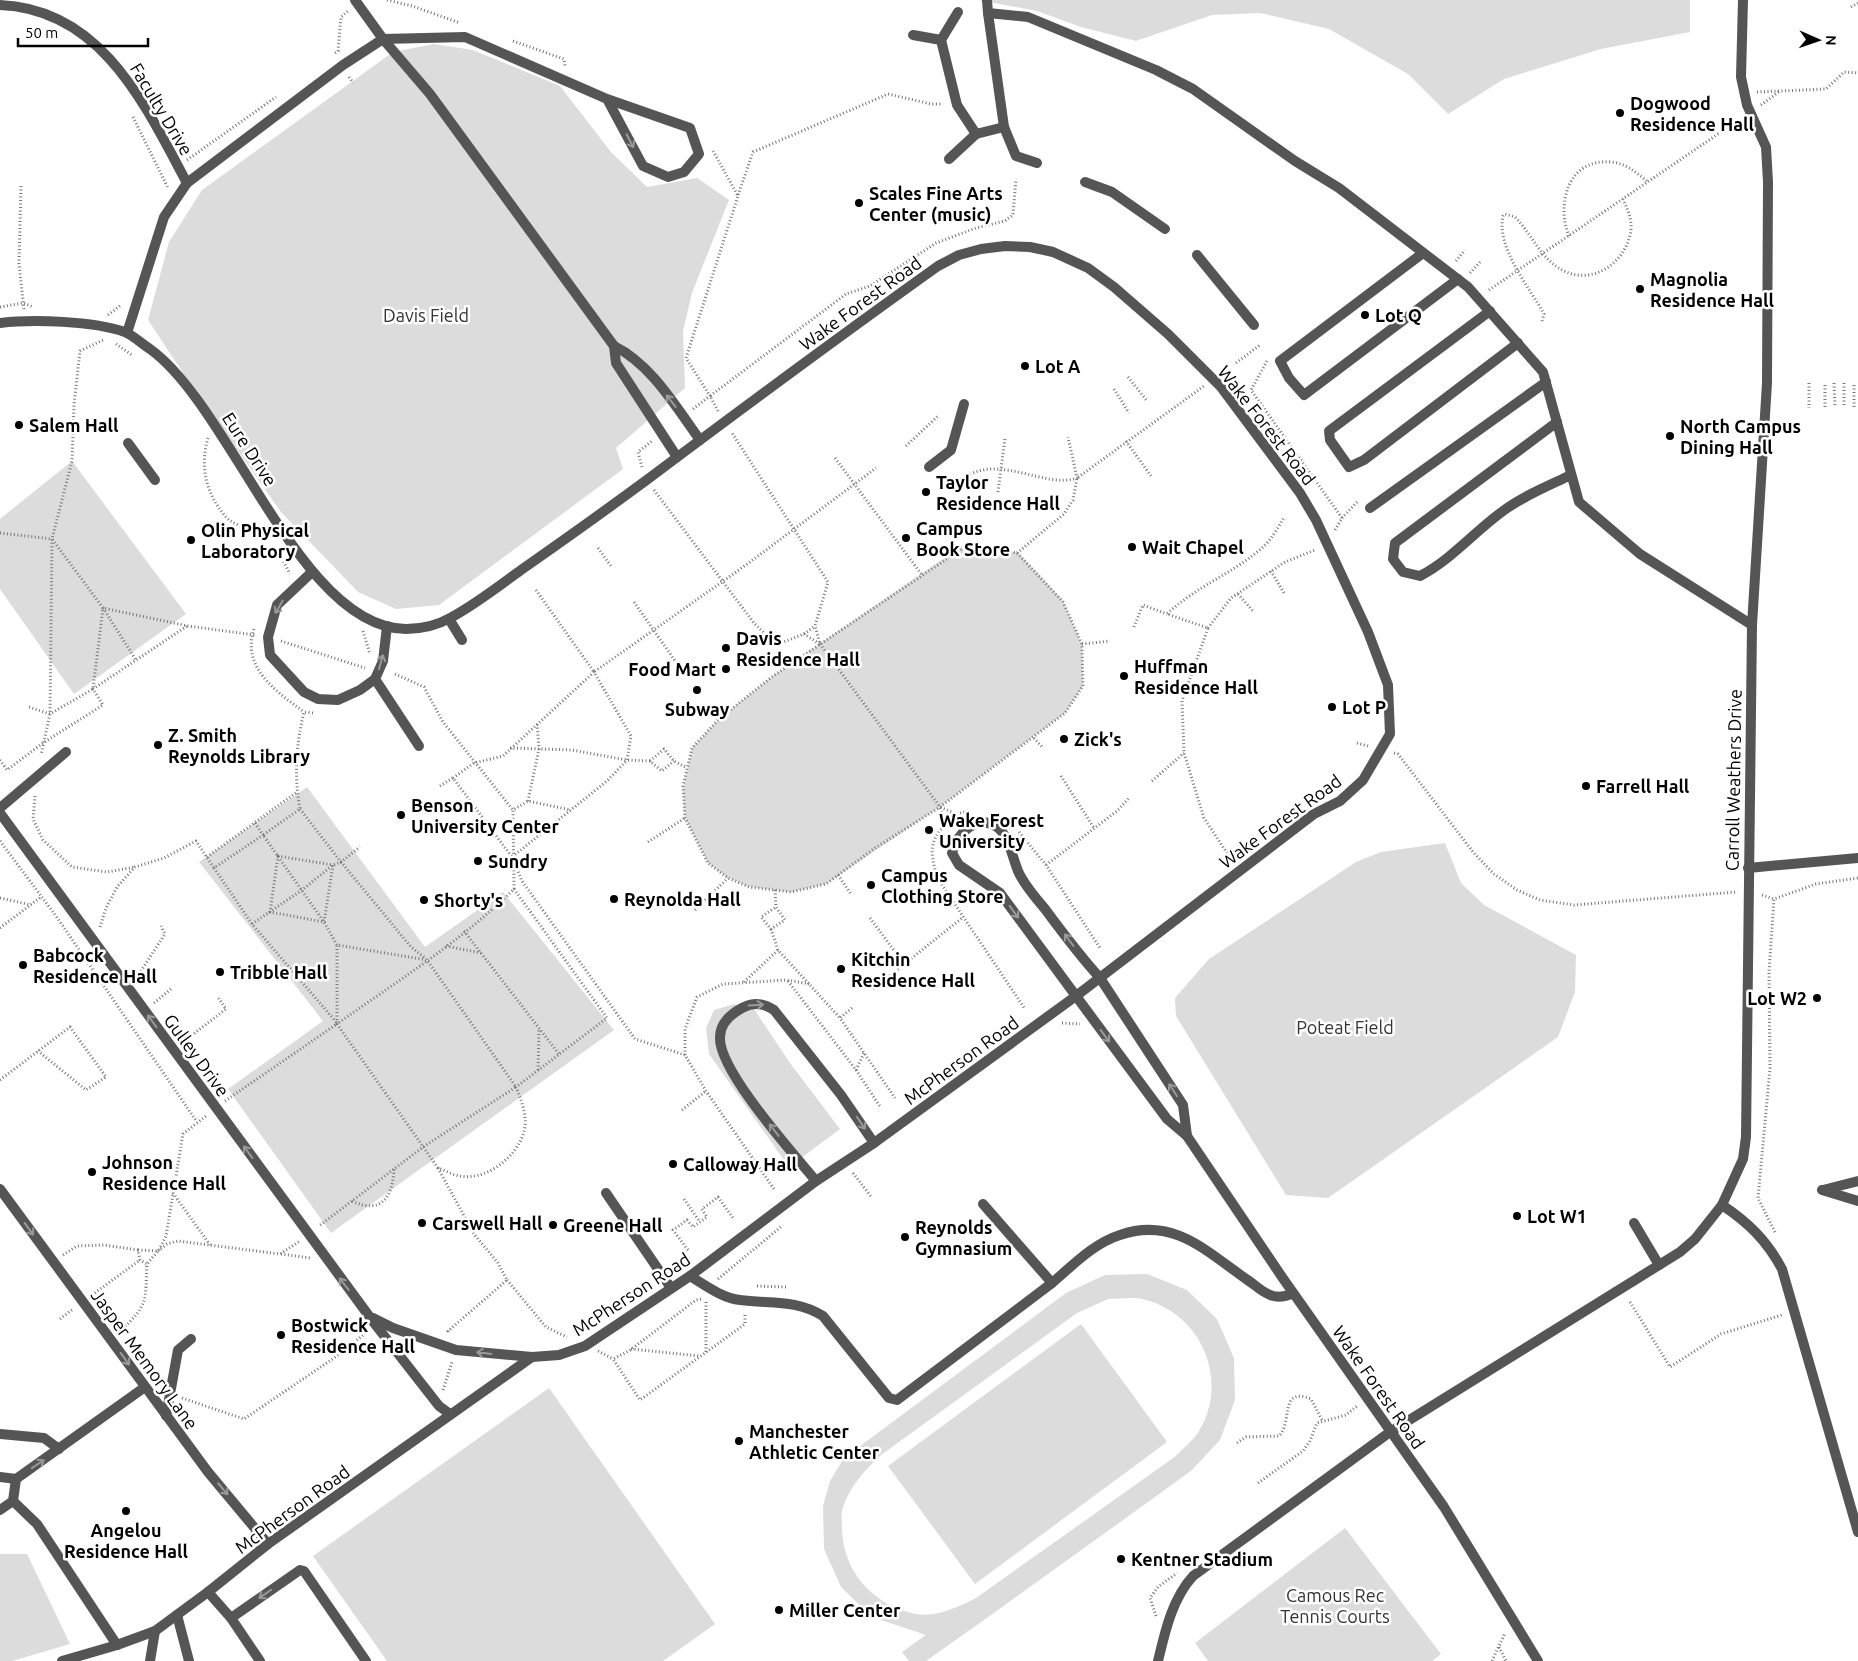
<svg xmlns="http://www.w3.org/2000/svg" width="1858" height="1661" viewBox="0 0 1858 1661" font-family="Ubuntu,sans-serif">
<rect width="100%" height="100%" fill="#fff"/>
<!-- green -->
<g fill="#dcdcdc" fill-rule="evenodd">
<path d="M978,0H1690V32L1601,49L1504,79L1448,114L1408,74L1329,29L1260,13L1212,15L1136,41L1081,27L1037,11Z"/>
<path d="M434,44L473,50L560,86L611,152L647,187L697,178L729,200L692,293L683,331L685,388L616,448L623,469L439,605L396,609L358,592L281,512L185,376L148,320L169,242L202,190L393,52Z"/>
<path d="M72,461L186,614L74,694L0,589V519Z"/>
<path d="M966,543L1019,553L1062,599L1082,644L1083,686L1065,713L940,807L826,884L791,892L749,887L725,876L708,863L685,818L683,788L692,748L719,719L773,676Z"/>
<path d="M307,787L425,947L503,892L614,1030L331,1233L228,1089L323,1021L199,862Z"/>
<path d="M1445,843L1461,883L1484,905L1576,955L1575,992L1558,1037L1328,1198L1286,1195L1176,1016L1175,998L1209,959L1356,862L1381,852Z"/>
<path d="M734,1004L754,1009L790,1063L840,1129L789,1167L709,1054L706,1028L714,1010Z"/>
<path d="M1147,1274L1187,1290L1217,1319L1234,1358L1235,1400L1220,1440L1191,1471L991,1615L926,1661H909L902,1652L926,1635L872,1617L841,1587L824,1549L823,1506L830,1481L844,1458L1066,1293L1105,1275ZM1108,1299C1119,1299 1132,1297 1142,1299C1201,1312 1230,1380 1199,1431C1194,1440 1183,1448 1176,1456L976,1598C956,1608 934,1619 911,1613C871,1603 843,1570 842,1529C842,1523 841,1516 842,1510C849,1487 864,1471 881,1455L1077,1313Z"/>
<path d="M1081,1324L1167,1442L975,1584L888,1466Z"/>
<path d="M549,1388L715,1624L663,1661H387L313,1556Z"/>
<path d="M1345,1528L1441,1654L1432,1661H1208L1195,1643Z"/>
<path d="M0,1554H27L70,1644L12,1661H0Z"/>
</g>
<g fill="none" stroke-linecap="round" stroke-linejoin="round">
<!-- path -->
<g stroke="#777" stroke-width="3" stroke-dasharray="1 2.5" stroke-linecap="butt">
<path d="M387,0L412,6L460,23"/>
<path d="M1851,7L1858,3"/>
<path d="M513,41L564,59L565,66"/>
<path d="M335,53L338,51L341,17L348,11"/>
<path d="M349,77L353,83"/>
<path d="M1757,92L1826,89L1844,72L1858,73"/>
<path d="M1761,105L1780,91"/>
<path d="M133,117L168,188"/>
<path d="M187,160L276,97"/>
<path d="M21,186L19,263L24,310"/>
<path d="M738,195L753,152L888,94L931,104H943"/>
<path d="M1569,236C1556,204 1568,158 1611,162C1626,163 1637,173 1648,182"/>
<path d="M1456,261L1465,250"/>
<path d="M1470,273L1480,262"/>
<path d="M1489,290L1740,119"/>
<path d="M0,307L23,303L33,307"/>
<path d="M108,315L121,305"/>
<path d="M1542,321L1544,314C1530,288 1496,248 1503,216L1505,214L1515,217C1532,234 1541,260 1564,271C1595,286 1628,260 1631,229C1632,218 1627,209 1623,199"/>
<path d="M103,340L80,351L74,405L72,461L52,539L103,608L188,626L255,635"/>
<path d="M116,344L132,355"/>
<path d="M1267,361L1251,390L1342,518L1335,530"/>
<path d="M1236,363L1260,345"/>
<path d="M1128,377L1147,401"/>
<path d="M1809,383V408"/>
<path d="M1834,383L1835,407"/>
<path d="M1844,383V407"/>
<path d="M1114,389L1129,413"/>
<path d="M1825,407V383"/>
<path d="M1854,407V383"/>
<path d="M693,409L710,396L686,358L738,196L713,151"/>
<path d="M718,411L710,396L846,294L870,286L936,243L976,228L1005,221L1013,215L1016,179"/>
<path d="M208,438C200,466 205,492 225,516C235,527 255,531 268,534"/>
<path d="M1126,441L1151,476"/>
<path d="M906,446L939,415"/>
<path d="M835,458L922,575"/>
<path d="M642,467L638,452L652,441"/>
<path d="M966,483L967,476C1002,455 1046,489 1077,478L1068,437"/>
<path d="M654,490L754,623L776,645L804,634L820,644L815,626L828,582L732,433"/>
<path d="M998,492L1005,438"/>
<path d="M1342,518L1357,502"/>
<path d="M0,533L52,539L50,714L41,755"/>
<path d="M969,544L1017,553L1063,602L1082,644L1083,686L1065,713L940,807L875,848L826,884L791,892L749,887L728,878L708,863L685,818L683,786L692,748L719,719L773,676Z"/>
<path d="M598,548L611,566"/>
<path d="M277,549L290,574"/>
<path d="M1017,553L1064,514L1073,500L1077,478L1204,386"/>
<path d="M1271,571L1284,593"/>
<path d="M536,590L594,672L746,565L876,468"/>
<path d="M1238,594L1253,611"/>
<path d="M634,602L680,668"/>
<path d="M103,608L136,660"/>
<path d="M1134,627L1143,605L1167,614"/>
<path d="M1208,628L1231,598L1285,562L1315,550"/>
<path d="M254,629C241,668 277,692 304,712"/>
<path d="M363,631L370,654"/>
<path d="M804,634L815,626"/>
<path d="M281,641L365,668"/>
<path d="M820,644L940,807L956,814L969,811"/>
<path d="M1082,644L1110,641"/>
<path d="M395,674L424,687L443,722L513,810"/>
<path d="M1144,685L1186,690"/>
<path d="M709,706L719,719"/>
<path d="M29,707L50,714L93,689L103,608"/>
<path d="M313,713L304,712C296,745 294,776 300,809L263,835L324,922L337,945"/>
<path d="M1034,738L1043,748"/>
<path d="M1357,743L1368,746"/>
<path d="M510,748L572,750L627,760L650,761L662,771L674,761"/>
<path d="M1394,753L1398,754L1473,852L1494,874L1517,890L1540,900L1574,905L1736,892"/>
<path d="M0,760L7,770L43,743L103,705L93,689L187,626"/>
<path d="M650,761L664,749L674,761L687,768"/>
<path d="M1061,776L1094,828"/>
<path d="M453,778L474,763L503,756L594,672L631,736L627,760L607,781L512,857L522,881L635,1039L685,1055L706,1091L774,1189"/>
<path d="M1152,781L1184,753"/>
<path d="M440,786L453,778L512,857"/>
<path d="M35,796L33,819L43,840L72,867L107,872L135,867"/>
<path d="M528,801L539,749L537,722"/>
<path d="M940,808L946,823"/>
<path d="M300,809L341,862L360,847"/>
<path d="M956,814C931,837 927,846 938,879L1025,1009"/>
<path d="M255,823L263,835L214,868L252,924L337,1023"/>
<path d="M1019,832L1046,865L1100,948"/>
<path d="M0,841L56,916L197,1122"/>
<path d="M648,842L685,818"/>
<path d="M278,856L333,865L324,922L270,912Z"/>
<path d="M207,857L297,792"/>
<path d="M1231,859L1204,818L1184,753L1182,701L1208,628L1167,614C1195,587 1234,573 1263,547C1272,539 1278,527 1284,518"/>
<path d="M1046,865L1117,811L1129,798"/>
<path d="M838,875L851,894"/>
<path d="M514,889L607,1018L516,1087C520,1097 524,1107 525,1117C529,1148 490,1182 460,1176C452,1175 445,1170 438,1168L337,1024C396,982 463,940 514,889L513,810L528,801L571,810"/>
<path d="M775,890L776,907L785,920L771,929L761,917L776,907"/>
<path d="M1762,895L1774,899"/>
<path d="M0,898L31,905"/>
<path d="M695,910L728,878"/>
<path d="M870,918L904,964"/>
<path d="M252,924L302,890L333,865L341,862L411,947L425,958"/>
<path d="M100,927L106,908L117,887L135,867L164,858L196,841L214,868"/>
<path d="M0,928L41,897"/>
<path d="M771,929L778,950L840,1018"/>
<path d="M464,931L559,1054"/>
<path d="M446,946L481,953"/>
<path d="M137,977L165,934L161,926"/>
<path d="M788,981L856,1070L881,1108"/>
<path d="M744,982L778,950"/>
<path d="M873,989L962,918"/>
<path d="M154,1003L171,989"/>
<path d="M852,1008L840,1018L895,1098"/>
<path d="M1062,1023L1080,1024"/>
<path d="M183,1042L226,1009L217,996"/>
<path d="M685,1055V1029L697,997L723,984L787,980L810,984"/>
<path d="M538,1070L539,1029"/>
<path d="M856,1070L864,1053"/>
<path d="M0,1080L70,1027L106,1077L86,1090L38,1051"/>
<path d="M225,1101L337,1024V945L427,960L516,1087L423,1147L319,1226"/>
<path d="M682,1110L706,1091"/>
<path d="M438,1168L474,1234L498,1263L507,1280L448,1331L449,1333"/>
<path d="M853,1173L872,1198"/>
<path d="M173,1193L210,1245"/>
<path d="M684,1199L700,1222"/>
<path d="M352,1201C381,1215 393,1197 394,1169"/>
<path d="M1775,1232L1758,1198L1770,1068L1769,972L1774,899L1816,884L1858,878"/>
<path d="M138,1250L158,1251L147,1264"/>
<path d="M159,1250L166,1236L183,1134L206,1116"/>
<path d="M688,1250L673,1230L687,1220L693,1227L707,1217L702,1209L718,1197L733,1218"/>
<path d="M158,1251L167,1244L178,1241L280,1254L300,1241"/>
<path d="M281,1254L310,1258"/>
<path d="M63,1255L77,1246L104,1245L138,1250L140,1260L147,1264C145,1301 149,1305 120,1331"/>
<path d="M718,1279L782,1226"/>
<path d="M507,1280L546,1327L567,1337"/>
<path d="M757,1286L786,1287"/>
<path d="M92,1295L140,1260"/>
<path d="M701,1299L696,1300L629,1351L613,1359L640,1400L745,1324V1314"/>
<path d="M706,1302V1352"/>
<path d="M1630,1302L1670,1367L1721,1334L1782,1315"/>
<path d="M60,1319L73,1309"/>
<path d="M631,1349L700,1356"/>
<path d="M598,1351L613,1359"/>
<path d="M443,1390L452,1362"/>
<path d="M182,1398L244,1419L334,1358L367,1332"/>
<path d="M1237,1443L1246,1437L1279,1436C1293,1422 1279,1386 1311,1399L1322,1420"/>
<path d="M1258,1483L1303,1451L1310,1441L1317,1423L1346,1415L1357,1406"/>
<path d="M1156,1616L1150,1598L1158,1587L1177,1573"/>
<path d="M1499,1647L1506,1661"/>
<path d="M1492,1661L1505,1633"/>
</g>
<!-- lane -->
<g stroke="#555" stroke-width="10">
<path d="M987,0L988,13L1028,17L1156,70L1193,89L1295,161L1339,188L1468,287L1543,372L1579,502L1640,554L1752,625"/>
<path d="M913,35L941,40L957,105L976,134L1004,127L988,13"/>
<path d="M383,39L430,94L614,346C651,364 676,407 700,440"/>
<path d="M383,39L465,37L607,99L690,128L699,154L684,172L668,177L643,166L607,99"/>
<path d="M941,40L958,12"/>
<path d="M1004,127L1016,156L1037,163"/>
<path d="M949,159L976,134"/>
<path d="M1085,182L1112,192L1165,229"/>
<path d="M1423,253L1280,361L1289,378L1304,395L1458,279"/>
<path d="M1197,255L1254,325"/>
<path d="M1490,311L1329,431L1330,440L1349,467L1364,460L1518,343"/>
<path d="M614,346L616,363L677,457"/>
<path d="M1557,422L1395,543L1393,559L1403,572L1420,576C1451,560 1474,532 1503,511C1523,496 1548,486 1571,475"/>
<path d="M128,443L155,480"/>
<path d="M929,467L951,450L964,404"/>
<path d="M1370,508L1546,382"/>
<path d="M312,572L277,605L268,637L270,655L304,692L318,699L338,700L360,690L375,679L383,661L387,626"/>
<path d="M449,619L462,640"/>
<path d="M375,679L419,746"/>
<path d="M0,808L66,752"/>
<path d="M1076,996L1000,893L959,865L952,853C957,834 976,813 997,827C1008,834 1013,859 1018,871C1024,885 1035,897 1045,909C1062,932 1080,956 1100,978"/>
<path d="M816,1181C793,1153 718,1070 720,1037C720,1023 731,1014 742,1008C754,1002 763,1003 774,1010L841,1095L874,1143"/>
<path d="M1822,1190L1858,1201"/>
<path d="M1823,1190L1858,1181"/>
<path d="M606,1193L671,1288"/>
<path d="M1722,1205C1749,1223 1767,1241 1782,1269L1858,1532"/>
<path d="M1634,1223L1659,1265"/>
<path d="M690,1276C705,1285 722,1298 740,1300C770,1304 796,1299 823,1316L889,1398L897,1400L1052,1283L983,1204"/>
<path d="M1052,1283C1072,1266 1094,1243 1120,1235C1174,1216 1208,1253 1249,1281C1255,1285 1261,1291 1268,1294C1277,1299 1285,1297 1293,1293"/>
<path d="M166,1416L178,1350L191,1339"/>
<path d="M0,1434L44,1438L59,1449"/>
<path d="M0,1477L16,1479"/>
<path d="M13,1501L37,1524L117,1645"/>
<path d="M0,1510L13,1501L16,1479L145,1387"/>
<path d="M208,1592L231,1618L260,1661"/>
<path d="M177,1615L189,1661"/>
<path d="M231,1618L300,1570L304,1571L366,1661"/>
<path d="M150,1661L155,1631"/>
</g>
<!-- street -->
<g stroke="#555" stroke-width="10">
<path d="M0,5C102,9 145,105 187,183"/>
<path d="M0,323C33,319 93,321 125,332C134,336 142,344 150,349C232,408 300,628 406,629C421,629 438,625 452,617C476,604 499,586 521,570C564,540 606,510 648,479C744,407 840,336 938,266L959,255L981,249L1005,246L1030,247L1053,252L1088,268L1114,287L1168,334L1221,387L1300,493L1316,520L1368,632L1388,685L1390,734L1363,780L1340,801L1314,814L1076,996L874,1143L816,1181L690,1276L585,1346L559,1355L532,1357L456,1350L393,1328L369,1316L0,813"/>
<path d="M127,333L164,217L187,183L343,65L383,39L355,0"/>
<path d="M1748,868L1858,858"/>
<path d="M1100,978L1183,1105L1187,1136"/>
<path d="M1076,996L1167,1119L1187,1136L1282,1277L1444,1507L1538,1661"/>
<path d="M0,1189L208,1472L268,1544"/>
<path d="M371,1319L439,1406L450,1414"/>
<path d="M62,1661L117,1645L155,1631L208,1592L268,1544L532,1357"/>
<path d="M1158,1661C1165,1632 1172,1599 1193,1576L1390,1432L1680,1252L1695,1239L1722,1205L1743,1159L1746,1137L1752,625L1767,383L1768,182L1766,147L1747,105L1741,77L1743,0"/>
</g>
</g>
<!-- one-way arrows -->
<defs><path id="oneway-shaft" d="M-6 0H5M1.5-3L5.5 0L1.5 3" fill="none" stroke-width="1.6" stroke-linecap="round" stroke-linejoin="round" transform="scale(1.25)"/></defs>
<g stroke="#999">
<use href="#oneway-shaft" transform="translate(630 141) rotate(63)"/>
<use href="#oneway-shaft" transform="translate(671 401) rotate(-128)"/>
<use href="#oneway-shaft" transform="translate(279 607) rotate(120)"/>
<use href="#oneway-shaft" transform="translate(381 662) rotate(-74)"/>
<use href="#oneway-shaft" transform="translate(1014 912) rotate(54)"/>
<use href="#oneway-shaft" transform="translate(1069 940) rotate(-127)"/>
<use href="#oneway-shaft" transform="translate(756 1005) rotate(-3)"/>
<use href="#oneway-shaft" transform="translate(152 1021) rotate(-126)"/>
<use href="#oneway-shaft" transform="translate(1105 1036) rotate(54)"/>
<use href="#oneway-shaft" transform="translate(1173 1090) rotate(-123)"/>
<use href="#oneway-shaft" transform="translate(861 1123) rotate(56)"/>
<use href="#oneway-shaft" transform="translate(774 1130) rotate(-128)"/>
<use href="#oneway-shaft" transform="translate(248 1152) rotate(-126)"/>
<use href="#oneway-shaft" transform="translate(29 1229) rotate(54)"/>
<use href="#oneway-shaft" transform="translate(344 1284) rotate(-128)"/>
<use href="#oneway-shaft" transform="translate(484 1353) rotate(-173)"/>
<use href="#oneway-shaft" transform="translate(125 1359) rotate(54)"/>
<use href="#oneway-shaft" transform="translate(38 1464) rotate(-34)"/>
<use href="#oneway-shaft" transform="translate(223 1489) rotate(50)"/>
<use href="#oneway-shaft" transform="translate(265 1594) rotate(145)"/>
</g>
<!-- markers -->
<g fill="#000" stroke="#fff" stroke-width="2">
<circle cx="1620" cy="113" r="5"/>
<circle cx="859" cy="203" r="5"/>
<circle cx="1640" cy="289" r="5"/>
<circle cx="1365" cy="315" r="5"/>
<circle cx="1025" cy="366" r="5"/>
<circle cx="19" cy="425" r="5"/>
<circle cx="1670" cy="436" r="5"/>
<circle cx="926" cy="492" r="5"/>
<circle cx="906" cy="538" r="5"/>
<circle cx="191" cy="540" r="5"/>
<circle cx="1132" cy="547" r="5"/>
<circle cx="726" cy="648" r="5"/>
<circle cx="726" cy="669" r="5"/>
<circle cx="1124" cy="676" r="5"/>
<circle cx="697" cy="690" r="5"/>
<circle cx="1332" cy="707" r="5"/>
<circle cx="1064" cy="739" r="5"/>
<circle cx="158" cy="745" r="5"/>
<circle cx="1586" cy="786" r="5"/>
<circle cx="401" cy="815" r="5"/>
<circle cx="929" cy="830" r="5"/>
<circle cx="478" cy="861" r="5"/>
<circle cx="871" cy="885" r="5"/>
<circle cx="614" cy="899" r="5"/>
<circle cx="424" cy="900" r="5"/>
<circle cx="23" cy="965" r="5"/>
<circle cx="841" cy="969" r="5"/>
<circle cx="220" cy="972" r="5"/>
<circle cx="1817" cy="998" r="5"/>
<circle cx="673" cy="1164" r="5"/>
<circle cx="92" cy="1172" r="5"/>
<circle cx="1517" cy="1216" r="5"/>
<circle cx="422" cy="1223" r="5"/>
<circle cx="553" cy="1225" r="5"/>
<circle cx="905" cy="1237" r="5"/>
<circle cx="281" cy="1335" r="5"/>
<circle cx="739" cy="1441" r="5"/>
<circle cx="126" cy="1511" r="5"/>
<circle cx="1121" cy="1559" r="5"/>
<circle cx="779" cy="1610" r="5"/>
</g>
<g text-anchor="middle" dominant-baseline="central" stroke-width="5" stroke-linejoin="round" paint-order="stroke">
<!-- poi labels -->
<g font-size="18" font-weight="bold" fill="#000" stroke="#fff" text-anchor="start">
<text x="1630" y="103">Dogwood<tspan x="1630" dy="21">Residence Hall</tspan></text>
<text x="869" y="193">Scales Fine Arts<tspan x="869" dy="21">Center (music)</tspan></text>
<text x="1650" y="279">Magnolia<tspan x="1650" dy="21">Residence Hall</tspan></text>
<text x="1375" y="315">Lot Q</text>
<text x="1035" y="366">Lot A</text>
<text x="29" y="425">Salem Hall</text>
<text x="1680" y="426">North Campus<tspan x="1680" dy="21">Dining Hall</tspan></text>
<text x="936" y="482">Taylor<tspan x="936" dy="21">Residence Hall</tspan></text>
<text x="916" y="528">Campus<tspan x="916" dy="21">Book Store</tspan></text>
<text x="201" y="530">Olin Physical<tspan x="201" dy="21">Laboratory</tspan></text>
<text x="1142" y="547">Wait Chapel</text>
<text x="736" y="638">Davis<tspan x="736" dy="21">Residence Hall</tspan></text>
<text x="1134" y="666">Huffman<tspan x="1134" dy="21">Residence Hall</tspan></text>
<text x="716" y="669" text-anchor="end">Food Mart</text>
<text x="1342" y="707">Lot P</text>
<text x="697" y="709" text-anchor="middle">Subway</text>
<text x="168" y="735">Z. Smith<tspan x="168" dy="21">Reynolds Library</tspan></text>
<text x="1074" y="739">Zick's</text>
<text x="1596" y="786">Farrell Hall</text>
<text x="411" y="805">Benson<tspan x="411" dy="21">University Center</tspan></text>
<text x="939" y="820">Wake Forest<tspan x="939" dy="21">University</tspan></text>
<text x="488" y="861">Sundry</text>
<text x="881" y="875">Campus<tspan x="881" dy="21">Clothing Store</tspan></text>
<text x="624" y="899">Reynolda Hall</text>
<text x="434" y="900">Shorty's</text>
<text x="33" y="955">Babcock<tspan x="33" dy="21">Residence Hall</tspan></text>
<text x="851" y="959">Kitchin<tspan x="851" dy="21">Residence Hall</tspan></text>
<text x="230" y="972">Tribble Hall</text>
<text x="1807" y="998" text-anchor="end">Lot W2</text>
<text x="102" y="1162">Johnson<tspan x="102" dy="21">Residence Hall</tspan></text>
<text x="683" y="1164">Calloway Hall</text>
<text x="1527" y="1216">Lot W1</text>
<text x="432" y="1223">Carswell Hall</text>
<text x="563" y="1225">Greene Hall</text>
<text x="915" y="1227">Reynolds<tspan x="915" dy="21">Gymnasium</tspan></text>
<text x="291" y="1325">Bostwick<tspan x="291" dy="21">Residence Hall</tspan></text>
<text x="749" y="1431">Manchester<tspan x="749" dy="21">Athletic Center</tspan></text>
<text x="126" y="1530" text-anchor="middle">Angelou<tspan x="126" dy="21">Residence Hall</tspan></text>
<text x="1131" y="1559">Kentner Stadium</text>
<text x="789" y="1610">Miller Center</text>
</g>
<!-- street labels -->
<g font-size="18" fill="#000" stroke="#fff">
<text transform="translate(162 109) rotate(59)">Faculty Drive</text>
<text transform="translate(860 303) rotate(-36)">Wake Forest Road</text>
<text transform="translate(1267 425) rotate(52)">Wake Forest Road</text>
<text transform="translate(250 449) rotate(57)">Eure Drive</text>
<text transform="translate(1733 780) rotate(-89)">Carroll Weathers Drive</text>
<text transform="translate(1280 821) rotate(-36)">Wake Forest Road</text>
<text transform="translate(197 1055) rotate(54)">Gulley Drive</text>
<text transform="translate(961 1060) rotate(-36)">McPherson Road</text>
<text transform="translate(631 1294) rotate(-33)">McPherson Road</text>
<text transform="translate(145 1359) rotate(54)">Jasper Memory Lane</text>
<text transform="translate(1379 1387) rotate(55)">Wake Forest Road</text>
<text transform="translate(292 1509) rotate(-36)">McPherson Road</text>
</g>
<!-- park labels -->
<g font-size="18" fill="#333" stroke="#fff">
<text x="426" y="315">Davis Field</text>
<text x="1345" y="1027">Poteat Field</text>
<text x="1335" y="1595">Camous Rec<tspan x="1335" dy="21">Tennis Courts</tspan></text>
</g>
</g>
<!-- north arrow -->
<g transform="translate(1818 40) rotate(92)" stroke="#ffffff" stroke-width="4" paint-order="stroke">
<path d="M0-4L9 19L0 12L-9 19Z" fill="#000000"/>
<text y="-8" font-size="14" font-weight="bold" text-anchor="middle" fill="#000000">N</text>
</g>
<!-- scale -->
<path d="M18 38v8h130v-8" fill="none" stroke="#000000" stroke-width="2.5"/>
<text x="25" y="38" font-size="15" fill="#000000" stroke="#ffffff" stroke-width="4" paint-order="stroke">50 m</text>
</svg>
